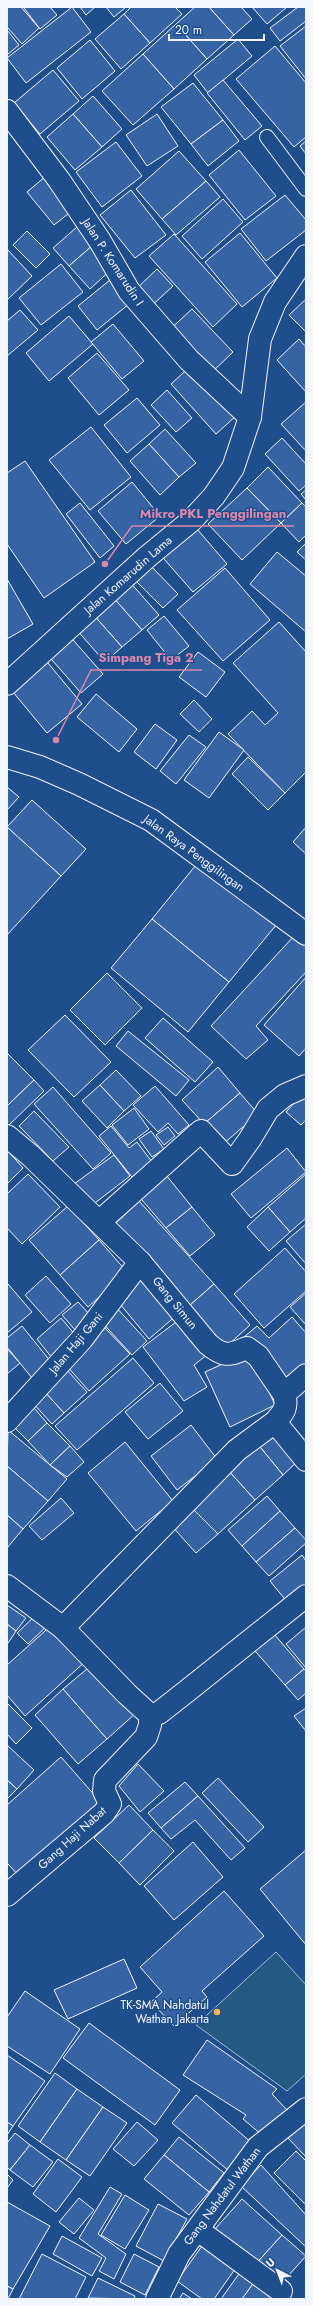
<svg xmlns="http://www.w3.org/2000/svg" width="313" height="2306" viewBox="0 0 313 2306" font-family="Jost,sans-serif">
<rect width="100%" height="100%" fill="#1f4e8c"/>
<!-- green -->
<path fill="#245a82" stroke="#a8bbd7" d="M276,1952L306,1985V2074L287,2091L196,2025Z"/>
<!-- building -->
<g fill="#3563a3" stroke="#f2f6ff">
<path d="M7,7H21L39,28L22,44L7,27Z"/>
<path d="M26,7H50L57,15L40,29L24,8Z"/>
<path d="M72,7L91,32L26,83L7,58Z"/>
<path d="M80,7H95L86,15Z"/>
<path d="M106,7H126L114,17Z"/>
<path d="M131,7H175L182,14L150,43L124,14Z"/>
<path d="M195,7H209L234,35L207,59L176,24Z"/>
<path d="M209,7H241L252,19L234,35Z"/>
<path d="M252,7H287L267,24Z"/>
<path d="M298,7H306V21L280,41L270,28Z"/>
<path d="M124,14L150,43L121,69L95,39Z"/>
<path d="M176,24L207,59L174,89L143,54Z"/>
<path d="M306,26V79L280,46Z"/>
<path d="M7,30L19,45L7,55Z"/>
<path d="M238,39L252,56L208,93L194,75Z"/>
<path d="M90,40L115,71L82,99L57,68Z"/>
<path d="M275,46L306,83V137L294,147L236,79Z"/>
<path d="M143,54L174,89L133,125L102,91Z"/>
<path d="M53,70L79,101L40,134L14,103Z"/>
<path d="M223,80L262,126L245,140L207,93Z"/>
<path d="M193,83L223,120L191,144L161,107Z"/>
<path d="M93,96L122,129L102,147L73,114Z"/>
<path d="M73,114L102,147L75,170L47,137Z"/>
<path d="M157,114L178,146L147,166L126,135Z"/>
<path d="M223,120L239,141L208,166L191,144Z"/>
<path d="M306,141V154L300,146Z"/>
<path d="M116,142L142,176L102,207L76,172Z"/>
<path d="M239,150L276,196L245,220L209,175Z"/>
<path d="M179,151L206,181L162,219L136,189Z"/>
<path d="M46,176L73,210L54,225L27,192Z"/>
<path d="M206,181L220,197L176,235L162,219Z"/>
<path d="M131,190L166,235L135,258L100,215Z"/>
<path d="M285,195L306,220V230L266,261L241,229Z"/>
<path d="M223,199L243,222L202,259L182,236Z"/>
<path d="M77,227L93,245L69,266L53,248Z"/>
<path d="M27,231L50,254L36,268L13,245Z"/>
<path d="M240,233L277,278L242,307L205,262Z"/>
<path d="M174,234L237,304L213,327L149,256Z"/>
<path d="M93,245L114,267L90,289L69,266Z"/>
<path d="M7,249L32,276L7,300Z"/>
<path d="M61,264L83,292L41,325L19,298Z"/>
<path d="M157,269L173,286L148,309L134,291Z"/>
<path d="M110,280L129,304L97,330L78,306Z"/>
<path d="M306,299V332L289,315Z"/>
<path d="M192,309L233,352L207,377L166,333Z"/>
<path d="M20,310L38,330L7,356V321Z"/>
<path d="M69,316L93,344L49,381L26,353Z"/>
<path d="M113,324L144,361L122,379L91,342Z"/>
<path d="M299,339L306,347V392L277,360Z"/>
<path d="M97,353L129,390L99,415L68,378Z"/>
<path d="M192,365L237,415L216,434L171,384Z"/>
<path d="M167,390L192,418L176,432L151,405Z"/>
<path d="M137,398L160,425L127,453L104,425Z"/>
<path d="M306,402V451L281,424Z"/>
<path d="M91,427L131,477L90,510L49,460Z"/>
<path d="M165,429L196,463L179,477L149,444Z"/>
<path d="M282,438L306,464V485L299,491L265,454Z"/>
<path d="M149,444L179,477L160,495L130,461Z"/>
<path d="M25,461L95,562L44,598L7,544V473Z"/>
<path d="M268,467L302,503L281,523L247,488Z"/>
<path d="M132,482L160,516L126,544L98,511Z"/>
<path d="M247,488L281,523L242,560L208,524Z"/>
<path d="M306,490V500L301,494Z"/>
<path d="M80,503L114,546L100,558L66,514Z"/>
<path d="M302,503L306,507V535L299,542L281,523Z"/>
<path d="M191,522L227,564L193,592L157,551Z"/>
<path d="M306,543V560L297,552Z"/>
<path d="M277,552L306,576V632L250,584Z"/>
<path d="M149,564L178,594L163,608L134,579Z"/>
<path d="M225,568L270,620L223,661L177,610Z"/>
<path d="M7,579L33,624L7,639Z"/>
<path d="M128,580L159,615L142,630L111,595Z"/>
<path d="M111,595L142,630L122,647L91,612Z"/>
<path d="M91,612L122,647L105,662L74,627Z"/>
<path d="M164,616L189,646L171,660L147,630Z"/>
<path d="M279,622L306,652V772L285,793L228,734L252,711L265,725L278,713L233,663Z"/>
<path d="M67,633L103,674L81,693L45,652Z"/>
<path d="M198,652L225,672L206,697L179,677Z"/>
<path d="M43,657L82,704L47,733L8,686Z"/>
<path d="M96,694L137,729L119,752L77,717Z"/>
<path d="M194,700L212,719L199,732L180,714Z"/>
<path d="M155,724L177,740L156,769L134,752Z"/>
<path d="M219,732L244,750L209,798L184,780Z"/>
<path d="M189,735L206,747L176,784L160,771Z"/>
<path d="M248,757L285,793L268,810L232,774Z"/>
<path d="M7,787L19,797L7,810Z"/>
<path d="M32,800L86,849L61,876L7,827Z"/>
<path d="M7,827L61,876L7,935Z"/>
<path d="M306,827V854L293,842Z"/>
<path d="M200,860L277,924L229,982L152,919Z"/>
<path d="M152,919L229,982L188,1032L111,968Z"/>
<path d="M294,936L306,947V972L256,1026L268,1040L246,1059L211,1026Z"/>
<path d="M107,973L142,1008L105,1045L70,1010Z"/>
<path d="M306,977V1048L299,1056L264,1025Z"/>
<path d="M65,1015L111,1062L74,1097L28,1050Z"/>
<path d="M163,1018L213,1062L195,1082L145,1038Z"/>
<path d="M128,1031L189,1080L176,1096L116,1046Z"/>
<path d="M7,1053L34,1080L7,1106Z"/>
<path d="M218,1067L240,1093L204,1124L182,1100Z"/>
<path d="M116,1070L141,1096L124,1111L100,1085Z"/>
<path d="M34,1080L44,1091L7,1127V1106Z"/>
<path d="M100,1085L124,1111L107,1128L82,1101Z"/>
<path d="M155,1086L189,1125L178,1134L168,1123L158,1132L133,1105Z"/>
<path d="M53,1087L111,1153L93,1169L34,1104Z"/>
<path d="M306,1090V1120L301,1125L286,1112Z"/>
<path d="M240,1093L258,1114L222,1145L204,1124Z"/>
<path d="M134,1108L149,1129L128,1145L112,1125Z"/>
<path d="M34,1111L69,1147L53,1161L19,1126Z"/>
<path d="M111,1126L129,1148L137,1142L152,1162L132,1177L99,1136Z"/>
<path d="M168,1127L175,1136L164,1145L156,1135Z"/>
<path d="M151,1131L164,1149L152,1157L139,1139Z"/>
<path d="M287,1148L306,1172L251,1218L231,1194Z"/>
<path d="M8,1151L23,1168L7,1184V1152Z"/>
<path d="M114,1155L130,1176L91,1206L74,1184Z"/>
<path d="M162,1170L192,1207L166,1228L137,1194Z"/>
<path d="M28,1174L60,1207L22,1244L7,1228V1194Z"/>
<path d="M306,1174V1218L290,1232L268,1207Z"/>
<path d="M139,1201L214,1284L189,1306L115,1224Z"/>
<path d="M68,1206L99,1240L60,1275L29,1240Z"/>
<path d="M192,1207L215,1235L190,1256L166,1228Z"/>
<path d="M268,1207L290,1232L269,1251L247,1227Z"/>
<path d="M306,1224V1264L286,1241Z"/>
<path d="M99,1240L127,1272L88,1307L60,1275Z"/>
<path d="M285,1248L306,1272V1291L264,1328L234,1294Z"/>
<path d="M144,1274L178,1314L149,1339L115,1298Z"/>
<path d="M46,1276L71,1304L50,1323L25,1295Z"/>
<path d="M8,1284L32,1312L7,1333V1285Z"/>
<path d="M214,1284L250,1325L226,1347L189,1306Z"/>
<path d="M306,1293V1325L290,1307Z"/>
<path d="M78,1302L92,1317L76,1331L62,1315Z"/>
<path d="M114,1305L147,1341L132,1355L99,1319Z"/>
<path d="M292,1317L306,1333V1369L289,1382L257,1347L244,1337L257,1326L269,1338Z"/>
<path d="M61,1318L77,1337L52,1358L37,1339Z"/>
<path d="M180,1319L208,1354L194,1365L207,1387L184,1401L143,1347Z"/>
<path d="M22,1326L51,1362L32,1378L7,1347V1338Z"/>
<path d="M104,1327L130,1354L89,1391L64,1363Z"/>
<path d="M7,1349L20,1363L7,1374Z"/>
<path d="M251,1351L275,1405L230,1427L205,1372Z"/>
<path d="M133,1358L154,1383L77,1450L55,1426Z"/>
<path d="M66,1369L87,1392L64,1413L43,1390Z"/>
<path d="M160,1383L183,1411L148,1439L125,1412Z"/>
<path d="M43,1390L64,1413L52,1424L31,1401Z"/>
<path d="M34,1408L47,1423L28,1441L14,1427Z"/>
<path d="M47,1423L70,1446L50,1465L28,1441Z"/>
<path d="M191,1425L217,1459L177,1490L151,1456Z"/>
<path d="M8,1430L67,1479L48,1501L7,1466Z"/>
<path d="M270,1430L298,1461L283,1475L256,1442Z"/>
<path d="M125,1442L173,1501L136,1531L88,1473Z"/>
<path d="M256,1442L283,1475L255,1500L227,1469Z"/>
<path d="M70,1446L84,1462L67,1477L50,1465Z"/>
<path d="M7,1466L48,1501L23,1529L7,1515Z"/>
<path d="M227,1469L255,1500L218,1534L190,1506Z"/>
<path d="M267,1496L280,1511L242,1546L228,1530Z"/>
<path d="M61,1498L74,1513L42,1540L29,1526Z"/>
<path d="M190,1506L218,1534L196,1553L170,1524Z"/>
<path d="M280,1511L295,1528L256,1562L242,1546Z"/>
<path d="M7,1515L23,1529L7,1548Z"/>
<path d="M295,1528L306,1540V1543L269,1576L256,1562Z"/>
<path d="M302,1555L306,1561V1588L288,1603L270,1581Z"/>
<path d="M7,1605L26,1618L16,1631L7,1624Z"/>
<path d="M39,1612L50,1623L28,1644L17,1633Z"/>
<path d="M54,1623L87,1660L25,1716L7,1695V1665Z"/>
<path d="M7,1624L16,1631L8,1643L7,1642Z"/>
<path d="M268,1627L304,1669L285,1685L248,1643Z"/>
<path d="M306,1627V1668L286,1644Z"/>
<path d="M93,1664L136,1713L107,1739L63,1689Z"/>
<path d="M304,1669L306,1671V1693L298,1700L285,1685Z"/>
<path d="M63,1689L107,1739L78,1764L35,1715Z"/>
<path d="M7,1703L32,1728L16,1744L7,1734Z"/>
<path d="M306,1708V1729L305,1730L294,1716Z"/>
<path d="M7,1745L34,1770L17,1789L7,1780Z"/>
<path d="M61,1757L104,1806L22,1879L7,1863V1805Z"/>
<path d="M138,1764L164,1791L140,1812L119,1786Z"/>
<path d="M218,1778L264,1827L248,1842L202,1793Z"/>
<path d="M7,1780L17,1789L7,1799Z"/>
<path d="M185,1782L198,1796L161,1828L148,1813Z"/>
<path d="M198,1796L245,1848L231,1860L195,1820L171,1839L161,1828Z"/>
<path d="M129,1805L153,1830L119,1863L94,1838Z"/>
<path d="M153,1830L174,1851L140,1885L119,1863Z"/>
<path d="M193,1842L223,1877L174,1920L144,1886Z"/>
<path d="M306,1850V1945L260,1889Z"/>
<path d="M224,1891L264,1936L202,1991L207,1997L174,2026L151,2002L162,1992L140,1967Z"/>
<path d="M124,1959L137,1988L68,2019L54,1990Z"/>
<path d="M25,1991L80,2029L50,2074L7,2046V2017Z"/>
<path d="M89,2023L180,2090L155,2125L63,2058Z"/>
<path d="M207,2040L277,2089L272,2094L288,2111L262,2135L243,2119L246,2115L183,2075Z"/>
<path d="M7,2055L45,2081L13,2126L7,2122Z"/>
<path d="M55,2073L77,2089L40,2142L18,2126Z"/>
<path d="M77,2089L103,2107L66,2160L40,2142Z"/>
<path d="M196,2095L252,2143L229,2171L172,2123Z"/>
<path d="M103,2107L127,2123L90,2176L66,2160Z"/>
<path d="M306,2120V2155L305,2156L288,2138Z"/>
<path d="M7,2122L13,2126L7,2135Z"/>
<path d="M137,2122L158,2140L134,2166L113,2149Z"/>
<path d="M15,2133L30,2145L10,2170L7,2167V2143Z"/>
<path d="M179,2137L224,2173L209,2192L164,2155Z"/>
<path d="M30,2145L53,2162L33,2187L10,2170Z"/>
<path d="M296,2151L306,2161V2205L274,2173Z"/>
<path d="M164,2155L209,2192L189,2215L144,2179Z"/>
<path d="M58,2159L82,2177L56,2212L33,2194Z"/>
<path d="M261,2165L306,2215V2247L241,2186Z"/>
<path d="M7,2174L13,2180L7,2188Z"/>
<path d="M110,2187L122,2194L98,2234L126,2254L114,2279L99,2271L106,2258L79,2238Z"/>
<path d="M125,2195L149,2210L125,2249L101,2235Z"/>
<path d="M79,2198L94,2210L74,2234L59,2222Z"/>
<path d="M242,2199L282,2235L254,2266L214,2230Z"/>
<path d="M7,2202L50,2226L13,2289L7,2286Z"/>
<path d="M158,2204L187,2219L164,2261L136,2246Z"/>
<path d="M282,2235L306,2256L278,2287L254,2266Z"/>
<path d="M62,2236L102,2258L92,2276L53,2254Z"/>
<path d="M202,2246L235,2269L214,2299H202L177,2281Z"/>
<path d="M42,2254L86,2277L75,2299H19Z"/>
<path d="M134,2254L159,2267L145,2295L120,2282Z"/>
<path d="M241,2271L255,2281L242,2299H221Z"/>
<path d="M98,2278L135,2296L134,2299L88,2298Z"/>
<path d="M255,2281L274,2294L271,2299H242Z"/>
<path d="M7,2286L13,2289L8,2299H7Z"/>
<path d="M183,2293L192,2299H179Z"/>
</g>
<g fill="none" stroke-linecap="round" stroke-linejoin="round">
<defs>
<path id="lane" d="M267,137L306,189"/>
<g id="street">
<path d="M7,111L59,180L100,241L129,291L189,360L250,417"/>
<path d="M7,1136L31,1156L140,1262L208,1344C225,1358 229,1355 247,1348L258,1356L284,1394C288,1407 284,1412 275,1422L306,1460"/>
<path d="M99,1222L201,1131L232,1164L250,1139L268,1109L285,1095L306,1086"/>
<path d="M284,1394L306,1375"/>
<path d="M7,1421L82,1339L140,1262"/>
<path d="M7,1586L63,1628L127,1694L150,1715"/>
<path d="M63,1628L237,1450L275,1422"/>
<path d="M150,1715L159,1713L187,1691L306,1596"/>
<path d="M7,1895L104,1813L110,1804L104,1791L105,1780L146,1737L150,1725V1715"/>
<path d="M198,2230L281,2291"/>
<path d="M157,2299L179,2254L258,2147L306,2109"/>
</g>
<g id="secondary">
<path d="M7,684L147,557L192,520L214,496L233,468L250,417L260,339L275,302L306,256"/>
<path d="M7,757L40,767L79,784L151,820L306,934"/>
</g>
</defs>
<!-- lane casing -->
<use href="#lane" stroke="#f2f6ff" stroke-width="16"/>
<!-- street casing -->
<use href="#street" stroke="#f2f6ff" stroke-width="24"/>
<!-- secondary casing -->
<use href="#secondary" stroke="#f2f6ff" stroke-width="24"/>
<!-- lane -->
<use href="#lane" stroke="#1f4e8c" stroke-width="14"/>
<!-- street -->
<use href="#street" stroke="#1f4e8c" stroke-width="22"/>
<!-- secondary -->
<use href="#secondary" stroke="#1f4e8c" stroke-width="22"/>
</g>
<!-- markers -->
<circle fill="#ffb74d" stroke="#1f4e8c" stroke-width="1.5" cx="217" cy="2012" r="4"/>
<g text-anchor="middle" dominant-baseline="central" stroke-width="3" stroke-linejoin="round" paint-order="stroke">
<!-- street labels -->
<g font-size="12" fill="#f2f6ff" stroke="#1f4e8c">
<text transform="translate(113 262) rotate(57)">Jalan P. Komarudin I</text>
<text transform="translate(128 575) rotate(-41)">Jalan Komarudin Lama</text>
<text transform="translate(194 853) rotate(36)">Jalan Raya Penggilingan</text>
<text transform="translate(175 1303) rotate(51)">Gang Simun</text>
<text transform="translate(76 1343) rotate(-50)">Jalan Haji Gani</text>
<text transform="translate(72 1838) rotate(-42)">Gang Haji Nabat</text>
<text transform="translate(222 2196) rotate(-53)">Gang Nahdatul Wathan</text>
</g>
<!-- poi labels -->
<g font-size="12" fill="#f2f6ff" stroke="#1f4e8c" text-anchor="end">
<text x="209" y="2005">TK-SMA Nahdatul<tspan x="209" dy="14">Wathan Jakarta</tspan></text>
</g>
</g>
<!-- callouts -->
<path fill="none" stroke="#da87ad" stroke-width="1.5" d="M105 564L132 526H294M56 740L91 670H202"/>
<g fill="#da87ad" stroke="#1f4e8c" stroke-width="1.5">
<circle cx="105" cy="564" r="4"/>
<circle cx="56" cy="740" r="4"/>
</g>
<g font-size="13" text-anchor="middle" font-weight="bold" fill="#da87ad" stroke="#1f4e8c" stroke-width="3" stroke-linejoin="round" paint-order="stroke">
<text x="213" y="518">Mikro PKL Penggilingan</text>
<text x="146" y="662">Simpang Tiga 2</text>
</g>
<!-- border -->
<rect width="313" height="2306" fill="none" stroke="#f2f6ff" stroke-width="16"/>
<!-- north arrow -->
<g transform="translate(277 2270) rotate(318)" stroke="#1f4e8c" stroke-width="3" paint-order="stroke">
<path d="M0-3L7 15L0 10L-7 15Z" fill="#f2f6ff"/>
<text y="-6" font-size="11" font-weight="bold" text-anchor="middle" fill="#f2f6ff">U</text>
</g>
<!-- scale -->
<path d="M169 34v6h95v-6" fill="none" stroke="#f2f6ff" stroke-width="2"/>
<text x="175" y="34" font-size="12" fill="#f2f6ff" stroke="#1f4e8c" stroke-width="3" paint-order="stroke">20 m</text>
</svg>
